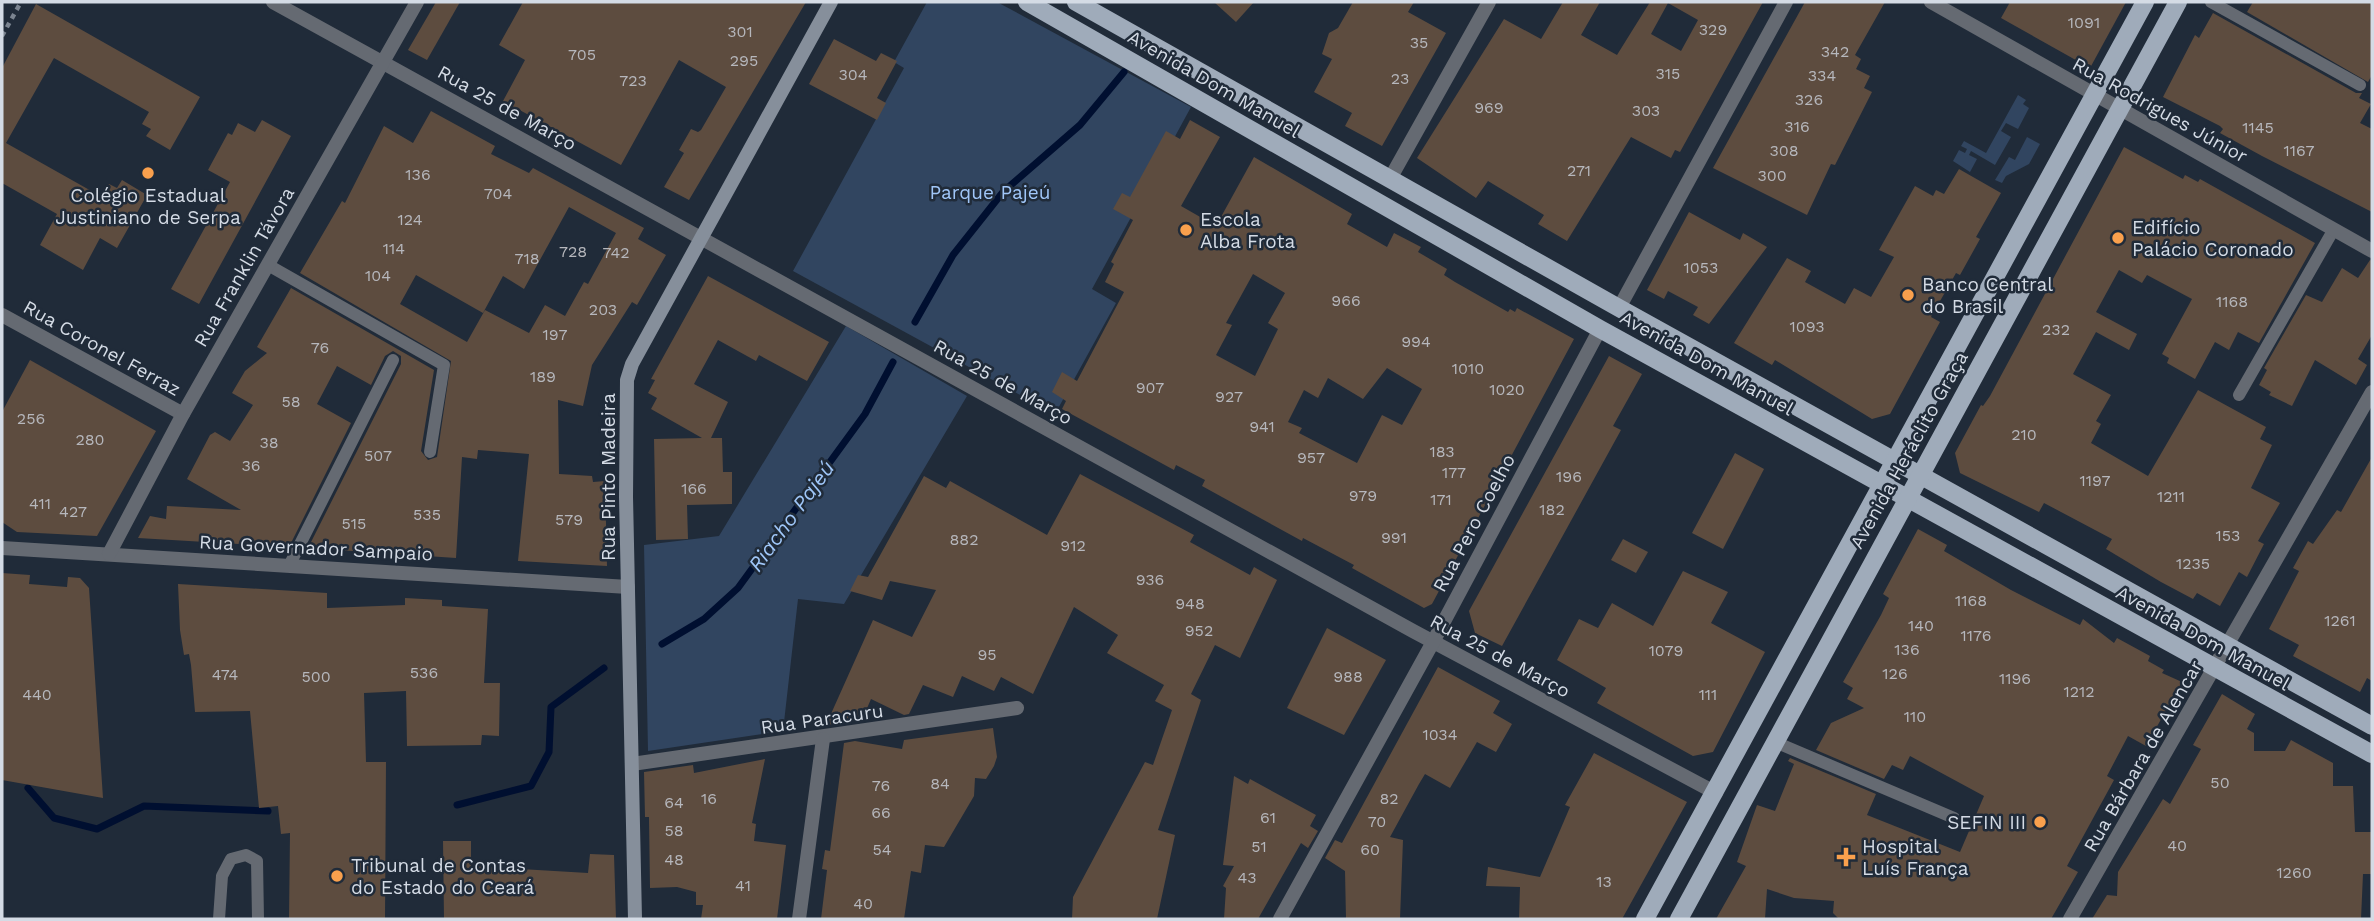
<svg xmlns="http://www.w3.org/2000/svg" width="2374" height="921" viewBox="0 0 2374 921" font-family="'Work Sans',sans-serif">
<rect width="100%" height="100%" fill="#202b39"/>
<!-- green -->
<g fill="#314560">
<path d="M927,2H997L1191,107L1092,289L1116,303L1055,414L793,271L904,68L894,62Z"/>
<path d="M2018,95L2026,100L2023,104L2029,108L2018,129L2006,123L2001,131L2011,137L1995,165L1971,151L1969,155L1977,159L1970,172L1953,161L1959,150L1965,153L1967,149L1961,146L1964,141L1986,153Z"/>
<path d="M2027,137L2040,144L2029,164L2006,176L2002,183L1995,180L2009,157L2015,160Z"/>
<path d="M846,326L967,396L844,604L798,599L783,731L648,751L644,545L719,536Z"/>
</g>
<g fill="none" stroke-linecap="round" stroke-linejoin="round">
<!-- stream -->
<g stroke="#000f30" stroke-width="7">
<path d="M915,322L953,255L1003,192L1080,125L1124,72"/>
<path d="M662,644L704,619L738,588L865,414L893,362"/>
<path d="M28,788L54,818L97,829L144,806L268,811"/>
<path d="M457,805L531,786L549,752L551,707L604,668"/>
</g>
</g>
<!-- building -->
<g fill="#5d4c3f" fill-rule="evenodd">
<path d="M436,2H460L427,60L408,50Z"/>
<path d="M523,2H806L689,200L664,187L684,153L679,150L691,129L698,132L701,130L726,87L679,60L621,165L503,101L525,60L499,45Z"/>
<path d="M1214,2H1254L1236,22Z"/>
<path d="M1353,2H1414L1408,12L1446,33L1382,146L1345,126L1352,113L1314,92L1332,59L1322,54L1329,33L1338,28Z"/>
<path d="M1563,2H1600L1581,35L1617,55L1650,2H1763L1680,152L1675,150L1671,158L1631,137L1567,241L1538,224L1544,215L1488,181L1476,198L1417,158L1504,19L1541,39ZM1668,3L1698,20L1681,51L1651,34Z"/>
<path d="M1805,2H1885L1855,55L1861,59L1856,69L1870,76L1864,88L1872,92L1835,165L1831,164L1807,215L1713,168Z"/>
<path d="M2010,2H2126L2090,68L2001,18Z"/>
<path d="M2253,2H2372V75L2368,82L2247,12Z"/>
<path d="M36,4L200,97L170,150L146,136L151,129L142,124L149,112L54,58L6,143L102,197L109,184L117,188L122,180L147,195L117,248L100,238L83,270L40,245L57,214L2,183V68Z"/>
<path d="M2213,13L2356,93H2362L2359,98L2371,104L2360,123L2372,129V212L2262,156L2220,133L2223,129L2220,126L2163,97L2195,35L2199,38Z"/>
<path d="M834,39L876,61L881,53L897,61L877,98L886,103L877,120L809,84Z"/>
<path d="M431,111L495,146L491,154L529,173L533,168L644,228L638,239L666,255L637,305L632,302L592,365L583,406L558,400L559,474L592,476L593,482L605,481L607,566L518,561L529,454L478,450L477,459L462,457L456,558L308,548L401,364V356L393,351L385,356L371,385L337,366L317,404L351,423L289,547L138,538L150,516L166,519L167,506L241,510L187,479L210,435L215,432L230,441L253,405L232,393L245,371L267,353L257,347L291,288L434,370L421,451L428,460L437,457L451,361L300,273L342,201L345,203L384,126L413,143ZM569,207L616,233L588,284L584,282L565,316L545,305L529,333L485,310L467,342L400,304L416,275L483,313L503,276L524,289Z"/>
<path d="M262,120L291,136L199,304L171,289L230,182L208,170L228,133L232,135L238,123L255,132Z"/>
<path d="M1190,120L1220,137L1181,206L1216,226L1254,157L1352,214L1347,224L1387,247L1394,233L1421,247L1418,252L1447,269L1444,275L1455,282L1508,312L1510,309L1515,312L1517,308L1574,339L1432,604L1424,608L1352,568L1354,565L1303,538L1302,541L1202,486L1205,480L1176,465L1174,470L1062,409L1066,401L1052,392L1062,372L1077,381L1124,292L1105,282L1114,264L1111,262L1133,220L1113,209L1122,193L1130,197L1166,131L1180,139ZM1253,274L1285,293L1268,323L1278,329L1255,376L1216,355L1232,325L1226,323ZM1387,368L1422,389L1402,425L1382,415L1357,463L1299,433L1302,428L1288,422L1304,390L1318,398L1328,378L1363,399Z"/>
<path d="M2124,147L2183,179L2185,175L2198,182L2200,179L2315,243L2259,343L2238,332L2229,350L2215,342L2195,379L2167,363L2169,358L2162,354L2192,299L2147,275L2142,283L2119,270L2096,312L2137,334L2129,350L2096,332L2073,374L2111,395L2096,421L2101,424L2091,443L2148,476L2198,390L2266,427L2260,439L2272,445L2251,488L2280,503L2258,541L2264,544L2247,577L2239,572L2220,606L2197,593L2193,599L2161,582L2106,549L2112,539L2044,503L2039,512L1960,473L1955,453L1981,405L1983,406L1990,396Z"/>
<path d="M1959,169L2001,193L1976,237L1980,239L1960,275L1956,273L1931,317L1940,322L1890,414L1872,419L1775,360L1772,365L1734,343L1787,258L1811,271L1805,282L1845,304L1854,288L1871,297L1894,257L1879,250L1915,186L1933,196L1936,190L1944,194Z"/>
<path d="M1689,212L1740,240L1743,233L1767,247L1709,324L1693,315L1698,307L1668,291L1664,299L1647,290Z"/>
<path d="M2370,260L2372,261V335L2358,359L2367,365L2356,385L2315,360L2292,406L2269,395L2271,392L2259,385L2267,370L2264,368L2306,295L2322,302L2342,268L2358,278Z"/>
<path d="M708,276L829,342L807,381L759,355L756,361L718,340L694,384L728,402L711,438H722L723,472H732V504L687,505L688,539L656,540L654,439L702,438L651,409L657,398L648,393L655,380L651,379Z"/>
<path d="M1609,356L1642,374L1613,426L1621,430L1502,646L1475,633L1469,611Z"/>
<path d="M30,360L156,431L97,536L17,532L2,522V412Z"/>
<path d="M1735,453L1764,469L1723,549L1692,533Z"/>
<path d="M2372,457V681L2367,678L2360,692L2293,656L2299,645L2269,629L2299,571L2293,568L2308,541L2313,544L2337,510L2341,512Z"/>
<path d="M1080,474L1194,535L1190,542L1250,575L1254,567L1277,580L1240,658L1215,645L1191,694L1201,700L1158,830L1175,835L1157,919H1072L1073,897L1145,762L1153,765L1172,710L1155,701L1164,685L1107,653L1118,635L1074,607L1033,694L1001,677L994,691L962,676L953,697L923,685L909,714L904,715L871,699L862,720L826,725L873,620L912,637L936,590L890,581L882,600L850,591L858,575L868,577L924,476L946,488L950,481L1047,535Z"/>
<path d="M1918,529L1947,545L1944,551L2011,590L2080,625L2083,619L2114,643L2117,638L2150,656L2148,661L2164,670L2162,673L2182,682L2146,746L2128,736L2107,776L2114,780L2067,866L2078,872L2051,919H1839L1833,913L1834,901L1794,898L1767,889L1765,919H1716L1746,866L1737,862L1757,805L1775,811L1794,764L1788,761L1790,758L1876,794L1867,815L1960,852L1984,796L1910,756L1903,770L1892,765L1884,779L1816,750L1831,723L1864,708L1847,699L1853,688L1843,682L1881,615L1889,598L1883,594Z"/>
<path d="M1623,539L1648,552L1636,573L1611,560Z"/>
<path d="M1683,571L1728,592L1711,623L1765,652L1713,752L1693,756L1597,703L1606,688L1557,660L1579,619L1598,628L1612,603L1653,626Z"/>
<path d="M2,573L30,575L29,584L67,587L68,577L80,578L89,588L103,798L2,780Z"/>
<path d="M178,584L327,593V608L405,605V598L442,600V606L488,609L484,683H500L499,736L482,735L481,745L407,746L406,691L364,693L366,762H386L385,919H289L290,833L281,834L278,806L259,808L250,711L195,712L191,665L189,654L184,655L180,630Z"/>
<path d="M1327,628L1386,660L1344,735L1287,708Z"/>
<path d="M1438,667L1500,701L1493,713L1512,724L1496,752L1477,742L1450,788L1425,774L1419,784L1390,837L1403,840L1400,919H1346L1345,871L1325,858L1335,840L1342,843Z"/>
<path d="M2222,694L2255,714L2247,729L2254,733V751H2285L2291,740L2333,763V786H2353L2355,832H2372V874H2363L2361,919H2092L2107,895L2117,896L2118,872L2163,799L2170,804L2201,749L2193,745Z"/>
<path d="M993,728L997,757L994,766L986,779L975,778L974,796L944,847L925,845L921,873L911,871L904,919H821L827,870L822,869L825,850L830,851L844,743L855,741L902,749L904,740Z"/>
<path d="M1594,753L1687,802L1622,919H1519L1520,887L1486,886L1488,867L1540,877L1570,807L1565,805Z"/>
<path d="M765,759L752,823L756,824L754,841L786,845L777,919H701L703,905H696V892L677,887L650,888L649,817H645L644,772L693,765L694,773Z"/>
<path d="M1234,776L1248,784L1250,779L1316,815L1310,826L1318,831L1308,848L1301,843L1258,919H1224L1226,888L1223,886L1234,866L1223,865Z"/>
<path d="M443,841H471V866L588,873L590,854L614,855L616,919H444Z"/>
</g>
<g fill="none" stroke-linecap="round" stroke-linejoin="round">
<!-- path -->
<path stroke="#7b8490" stroke-width="4.5" stroke-dasharray="5 5" stroke-linecap="butt" d="M2,36L21,2"/>
<!-- service -->
<g stroke="#656a72" stroke-width="12">
<path d="M2211,2L2360,85"/>
<path d="M268,265L444,365L430,452"/>
<path d="M2239,395L2334,229"/>
<path d="M290,564L393,360"/>
<path d="M1775,742L1954,818"/>
<path d="M219,919L222,876L231,859L246,855L257,861L258,919"/>
</g>
<!-- minor -->
<g stroke="#656a72" stroke-width="14">
<path d="M273,2L1413,631L1716,793"/>
<path d="M1931,2L2372,251"/>
<path d="M1391,177L1489,2"/>
<path d="M1619,308L1786,2"/>
<path d="M2,315L183,414"/>
<path d="M2,548L628,587"/>
<path d="M109,554L183,414L417,2"/>
<path d="M632,764L1017,708"/>
<path d="M799,919L823,739"/>
<path d="M1280,919L1433,642L1600,329"/>
<path d="M2070,919L2372,392"/>
</g>
<!-- secondary -->
<path stroke="#868f9b" stroke-width="14" d="M635,919L626,497L627,380L632,364L831,2"/>
<!-- primary -->
<g stroke="#9fabba" stroke-width="18">
<path d="M1027,2L1600,329L2372,754"/>
<path d="M1076,2L1619,308L2372,726"/>
<path d="M1645,919L2145,2"/>
<path d="M1679,919L2178,2"/>
</g>
</g>
<!-- markers -->
<g fill="#f9a04d" stroke="#202b39" stroke-width="2.5">
<circle cx="148" cy="173" r="7"/>
<circle cx="1186" cy="230" r="7"/>
<circle cx="2118" cy="238" r="7"/>
<circle cx="1908" cy="295" r="7"/>
<circle cx="2040" cy="822" r="7"/>
<path d="M1842.5 846.5h7v7h7v7h-7v7h-7v-7h-7v-7h7z"/>
<circle cx="337" cy="876" r="7"/>
</g>
<g text-anchor="middle" dominant-baseline="central" stroke-width="5" stroke-linejoin="round" paint-order="stroke">
<!-- number labels -->
<g font-size="16" fill="#b6b7bc">
<text x="2084" y="22">1091</text>
<text x="1713" y="29">329</text>
<text x="740" y="31">301</text>
<text x="1419" y="42">35</text>
<text x="1835" y="51">342</text>
<text x="582" y="54">705</text>
<text x="744" y="60">295</text>
<text x="1668" y="73">315</text>
<text x="853" y="74">304</text>
<text x="1822" y="75">334</text>
<text x="1400" y="78">23</text>
<text x="633" y="80">723</text>
<text x="1809" y="99">326</text>
<text x="1489" y="107">969</text>
<text x="1646" y="110">303</text>
<text x="1797" y="126">316</text>
<text x="2258" y="127">1145</text>
<text x="1784" y="150">308</text>
<text x="2299" y="150">1167</text>
<text x="1579" y="170">271</text>
<text x="418" y="174">136</text>
<text x="1772" y="175">300</text>
<text x="498" y="193">704</text>
<text x="410" y="219">124</text>
<text x="394" y="248">114</text>
<text x="573" y="251">728</text>
<text x="616" y="252">742</text>
<text x="527" y="258">718</text>
<text x="1701" y="267">1053</text>
<text x="378" y="275">104</text>
<text x="1346" y="300">966</text>
<text x="2232" y="301">1168</text>
<text x="603" y="309">203</text>
<text x="1807" y="326">1093</text>
<text x="2056" y="329">232</text>
<text x="555" y="334">197</text>
<text x="1416" y="341">994</text>
<text x="320" y="347">76</text>
<text x="1468" y="368">1010</text>
<text x="543" y="376">189</text>
<text x="1150" y="387">907</text>
<text x="1507" y="389">1020</text>
<text x="1229" y="396">927</text>
<text x="291" y="401">58</text>
<text x="31" y="418">256</text>
<text x="1262" y="426">941</text>
<text x="2024" y="434">210</text>
<text x="90" y="439">280</text>
<text x="269" y="442">38</text>
<text x="1442" y="451">183</text>
<text x="378" y="455">507</text>
<text x="1311" y="457">957</text>
<text x="251" y="465">36</text>
<text x="1454" y="472">177</text>
<text x="1569" y="476">196</text>
<text x="2095" y="480">1197</text>
<text x="694" y="488">166</text>
<text x="1363" y="495">979</text>
<text x="2171" y="496">1211</text>
<text x="1441" y="499">171</text>
<text x="40" y="503">411</text>
<text x="1552" y="509">182</text>
<text x="73" y="511">427</text>
<text x="427" y="514">535</text>
<text x="569" y="519">579</text>
<text x="354" y="523">515</text>
<text x="2228" y="535">153</text>
<text x="1394" y="537">991</text>
<text x="964" y="539">882</text>
<text x="1073" y="545">912</text>
<text x="2193" y="563">1235</text>
<text x="1150" y="579">936</text>
<text x="1971" y="600">1168</text>
<text x="1190" y="603">948</text>
<text x="2340" y="620">1261</text>
<text x="1921" y="625">140</text>
<text x="1199" y="630">952</text>
<text x="1976" y="635">1176</text>
<text x="1907" y="649">136</text>
<text x="1666" y="650">1079</text>
<text x="987" y="654">95</text>
<text x="424" y="672">536</text>
<text x="1895" y="673">126</text>
<text x="225" y="674">474</text>
<text x="316" y="676">500</text>
<text x="1348" y="676">988</text>
<text x="2015" y="678">1196</text>
<text x="2079" y="691">1212</text>
<text x="37" y="694">440</text>
<text x="1708" y="694">111</text>
<text x="1915" y="716">110</text>
<text x="1440" y="734">1034</text>
<text x="2220" y="782">50</text>
<text x="940" y="783">84</text>
<text x="881" y="785">76</text>
<text x="709" y="798">16</text>
<text x="1389" y="798">82</text>
<text x="674" y="802">64</text>
<text x="881" y="812">66</text>
<text x="1268" y="817">61</text>
<text x="1377" y="821">70</text>
<text x="674" y="830">58</text>
<text x="2177" y="845">40</text>
<text x="1259" y="846">51</text>
<text x="882" y="849">54</text>
<text x="1370" y="849">60</text>
<text x="674" y="859">48</text>
<text x="2294" y="872">1260</text>
<text x="1247" y="877">43</text>
<text x="1604" y="881">13</text>
<text x="743" y="885">41</text>
<text x="863" y="903">40</text>
</g>
<!-- street labels -->
<g font-size="19" fill="#d4dbe5" stroke="#202b39">
<text transform="translate(1214 84) rotate(30)">Avenida Dom Manuel</text>
<text transform="translate(507 108) rotate(29)">Rua 25 de Março</text>
<text transform="translate(2160 110) rotate(29)">Rua Rodrigues Júnior</text>
<text transform="translate(244 267) rotate(-60)">Rua Franklin Távora</text>
<text transform="translate(102 348) rotate(29)">Rua Coronel Ferraz</text>
<text transform="translate(1707 363) rotate(29)">Avenida Dom Manuel</text>
<text transform="translate(1003 382) rotate(29)">Rua 25 de Março</text>
<text transform="translate(1909 450) rotate(-61)">Avenida Heráclito Graça</text>
<text transform="translate(608 477) rotate(-90)">Rua Pinto Madeira</text>
<text transform="translate(1474 523) rotate(-62)">Rua Pero Coelho</text>
<text transform="translate(316 548) rotate(3)">Rua Governador Sampaio</text>
<text transform="translate(2203 638) rotate(29)">Avenida Dom Manuel</text>
<text transform="translate(1500 656) rotate(28)">Rua 25 de Março</text>
<text transform="translate(822 719) rotate(-8)">Rua Paracuru</text>
<text transform="translate(2143 756) rotate(-60)">Rua Bárbara de Alencar</text>
</g>
<!-- park labels -->
<g font-size="19" fill="#a0c6f8" stroke="#202b39">
<text x="990" y="192">Parque Pajeú</text>
</g>
<!-- poi labels -->
<g font-size="19" fill="#d4dbe5" stroke="#202b39" text-anchor="start">
<text x="148" y="195" text-anchor="middle">Colégio Estadual<tspan x="148" dy="22">Justiniano de Serpa</tspan></text>
<text x="1200" y="219">Escola<tspan x="1200" dy="22">Alba Frota</tspan></text>
<text x="2132" y="227">Edifício<tspan x="2132" dy="22">Palácio Coronado</tspan></text>
<text x="1922" y="284">Banco Central<tspan x="1922" dy="22">do Brasil</tspan></text>
<text x="2026" y="822" text-anchor="end">SEFIN III</text>
<text x="1862" y="846">Hospital<tspan x="1862" dy="22">Luís França</tspan></text>
<text x="351" y="865">Tribunal de Contas<tspan x="351" dy="22">do Estado do Ceará</tspan></text>
</g>
<!-- water labels -->
<g font-size="21" font-style="italic" fill="#9fc6f8" stroke="#202b39">
<text transform="translate(791 516) rotate(-54)">Riacho Pajeú</text>
</g>
</g>
<!-- border -->
<rect width="2374" height="921" fill="none" stroke="#d4dbe5" stroke-width="7"/>
</svg>
